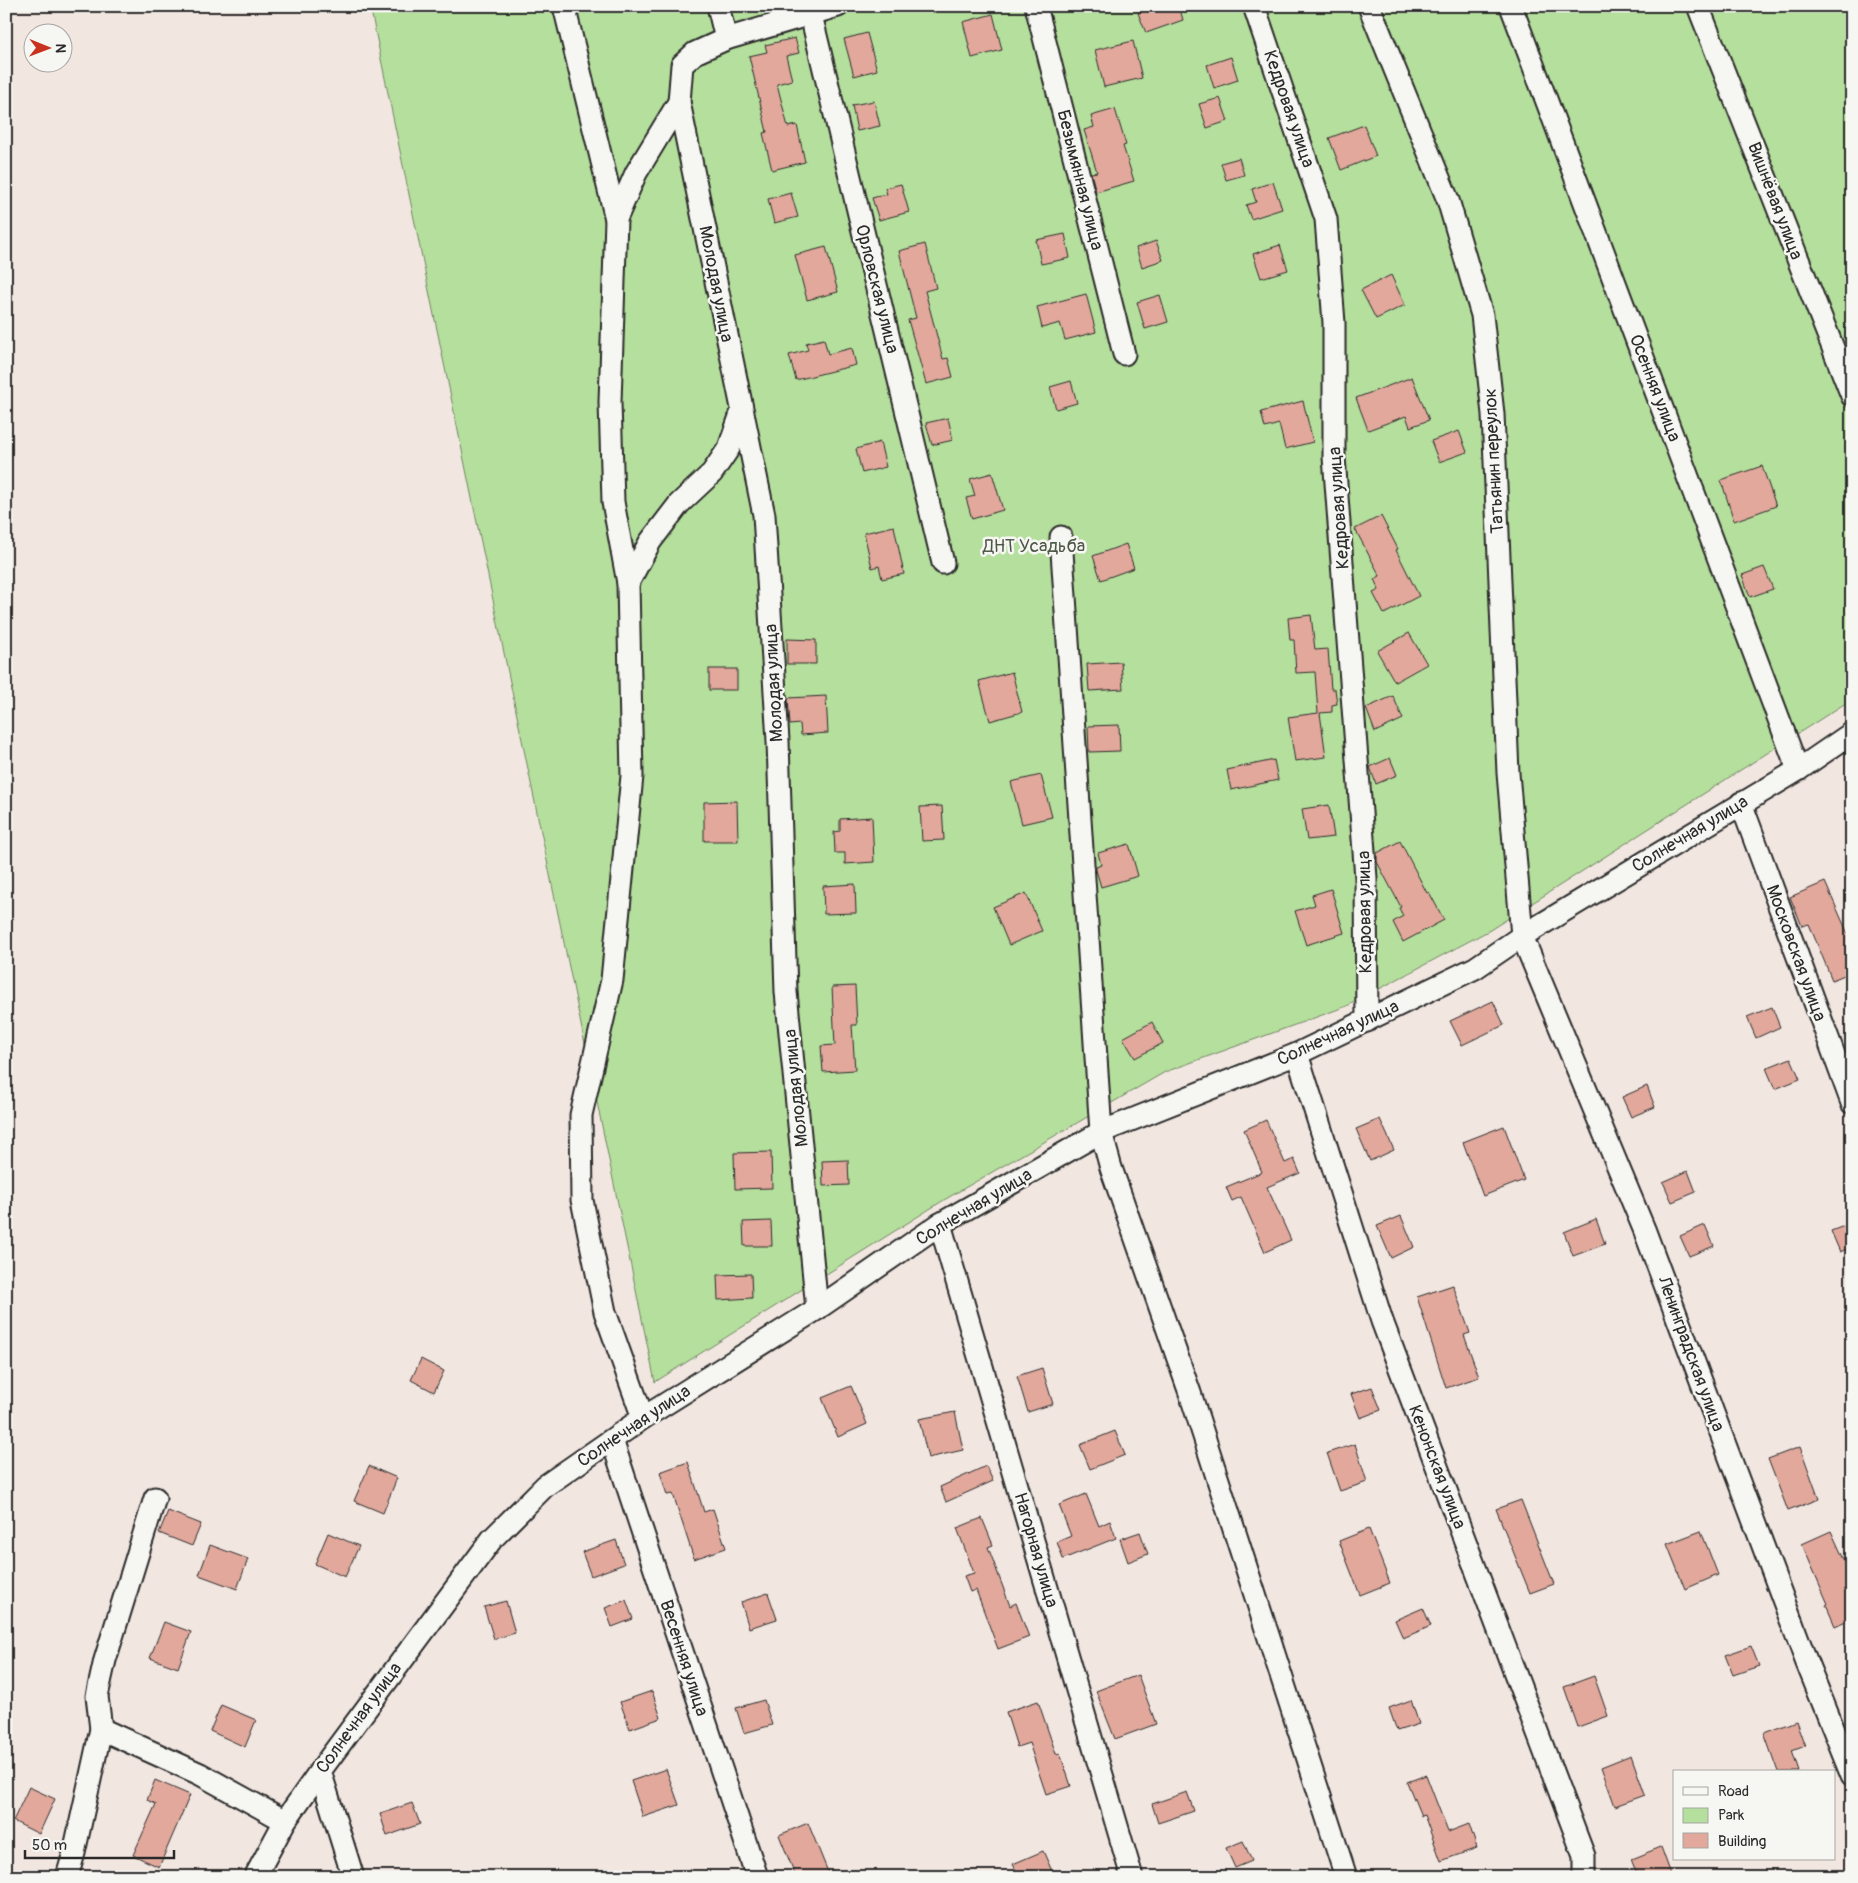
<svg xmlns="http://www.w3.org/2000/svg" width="1858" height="1883" viewBox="0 0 1858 1883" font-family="Pangolin,sans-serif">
<rect width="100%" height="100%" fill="#f2e6e1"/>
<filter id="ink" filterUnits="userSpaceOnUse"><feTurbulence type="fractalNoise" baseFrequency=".02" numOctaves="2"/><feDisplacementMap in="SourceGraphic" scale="10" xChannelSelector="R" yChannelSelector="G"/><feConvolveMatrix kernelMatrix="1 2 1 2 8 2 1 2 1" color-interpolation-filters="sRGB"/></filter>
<g filter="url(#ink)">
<!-- green -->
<path fill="#b5df9c" stroke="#708564" d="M370,6H1852V699L1490,930L1347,1006L1165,1072L944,1200L655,1382Z"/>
<!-- building -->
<g fill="#e1a89b" stroke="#2b2b2b">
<path d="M1156,6H1179L1183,20L1146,33L1138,13Z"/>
<path d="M993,14L1002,50L972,58L963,22Z"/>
<path d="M867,33L877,70L854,76L844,39Z"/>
<path d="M795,38L799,53L786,56L792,80L777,84L788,127L797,125L805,162L772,170L763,133L767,132L749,56L767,52L765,45Z"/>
<path d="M1133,41L1142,78L1104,87L1095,50Z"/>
<path d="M1231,57L1238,80L1214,88L1207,65Z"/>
<path d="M1220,98L1228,121L1207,128L1199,104Z"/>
<path d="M874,101L880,126L857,131L852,105Z"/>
<path d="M1115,109L1126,145L1123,146L1134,181L1096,192L1091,173L1097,172L1084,130L1094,127L1091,116Z"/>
<path d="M1364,125L1376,156L1341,170L1329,138Z"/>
<path d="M1239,158L1244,175L1226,180L1221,163Z"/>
<path d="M1273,182L1282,209L1251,219L1246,205L1256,202L1252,189Z"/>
<path d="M901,184L909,212L879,220L872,198L887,194L885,188Z"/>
<path d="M791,193L798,217L774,223L768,199Z"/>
<path d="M1065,234L1070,258L1041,264L1036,240Z"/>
<path d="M1156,241L1163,260L1142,267L1136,248Z"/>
<path d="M925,244L936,288L925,291L943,359L948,358L953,377L926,384L908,320L916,318L899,251Z"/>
<path d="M1280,245L1288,270L1261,278L1253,254Z"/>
<path d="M826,247L838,292L807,300L795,255Z"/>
<path d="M1391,275L1405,305L1376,319L1361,290Z"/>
<path d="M1086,294L1096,332L1065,340L1060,323L1042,328L1037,307Z"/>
<path d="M1160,295L1168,322L1145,329L1137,302Z"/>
<path d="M824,339L828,354L852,348L856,365L796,380L789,355L808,350L806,343Z"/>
<path d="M1412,377L1429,420L1410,427L1406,416L1368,430L1356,398Z"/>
<path d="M1071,381L1077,403L1056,409L1050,387Z"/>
<path d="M1303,401L1313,442L1285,449L1279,424L1265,428L1261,412Z"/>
<path d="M948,418L953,440L932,445L926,423Z"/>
<path d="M1459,431L1467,452L1439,462L1431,441Z"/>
<path d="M880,442L886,467L862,473L856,449Z"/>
<path d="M1762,466L1776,506L1734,521L1721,480Z"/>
<path d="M992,473L1003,510L972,519L966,498L975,496L970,479Z"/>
<path d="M1381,516L1398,549L1396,550L1419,596L1384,614L1373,593L1379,590L1374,579L1380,576L1355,529Z"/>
<path d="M894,526L904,574L882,579L879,566L872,568L864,533Z"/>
<path d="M1126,544L1134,568L1101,580L1093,556Z"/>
<path d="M1764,567L1773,589L1750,597L1742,575Z"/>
<path d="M1311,615L1315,650L1328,649L1331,689H1335L1337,704L1332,705V712L1320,713L1326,757L1295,761L1288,717L1318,713L1315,672L1296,673L1294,640H1290L1288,618Z"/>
<path d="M1409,633L1427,664L1395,682L1377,651Z"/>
<path d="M787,639L816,640V664H787Z"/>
<path d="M1121,662L1123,689L1089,691L1087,664Z"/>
<rect x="709" y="669" width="28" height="21"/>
<path d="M1012,672L1022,712L990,721L979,681Z"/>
<path d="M826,696L828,733L801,735L800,724L790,725L788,698Z"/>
<path d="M1393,696L1403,719L1375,732L1366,708Z"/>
<path d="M1119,725L1120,751L1089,752L1088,726Z"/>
<path d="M1390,758L1397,775L1376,784L1370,767Z"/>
<path d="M1274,760L1278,780L1231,790L1227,770Z"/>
<path d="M1041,775L1052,817L1022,824L1011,782Z"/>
<path d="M737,801L738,841H704V802Z"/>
<path d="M1329,805L1334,837L1307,840L1302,809Z"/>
<path d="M942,806L944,840L922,841L920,807Z"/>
<path d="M872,817L874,862L845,864V853H835L834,832L840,831V819Z"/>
<path d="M1400,841L1427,893L1429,892L1444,920L1403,942L1393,922L1403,916L1399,908L1401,907L1377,862V853Z"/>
<path d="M1129,844L1138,876L1101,887L1096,870V867L1101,865L1098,853Z"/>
<path d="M1825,882L1852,943V972L1832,980L1809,924L1802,926L1790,897Z"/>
<path d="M855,884L856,913L824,914L823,886Z"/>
<path d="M1331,889L1344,933L1306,945L1295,911L1315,905L1312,895Z"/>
<path d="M1026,893L1042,931L1009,945L993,907Z"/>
<path d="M855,986L857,1025H852L855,1070L823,1072L821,1046L835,1045L832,987Z"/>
<path d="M1493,1001L1504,1025L1462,1045L1450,1021Z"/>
<path d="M1772,1007L1780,1027L1756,1038L1747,1017Z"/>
<path d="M1152,1022L1163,1043L1135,1058L1123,1038Z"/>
<path d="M1791,1058L1800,1079L1775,1089L1766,1068Z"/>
<path d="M1647,1086L1655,1107L1631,1117L1622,1097Z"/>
<path d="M1380,1119L1394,1150L1370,1161L1356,1129Z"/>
<path d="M1266,1120L1285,1163L1294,1159L1300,1173L1267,1187L1291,1240L1265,1252L1241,1197L1232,1201L1226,1187L1262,1172L1244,1130Z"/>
<path d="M1504,1126L1524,1180L1483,1196L1463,1142Z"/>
<path d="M771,1152L772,1188L735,1189L734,1153Z"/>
<path d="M848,1160L849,1185L823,1186L822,1161Z"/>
<path d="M1688,1171L1696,1192L1672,1202L1663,1182Z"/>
<path d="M1401,1216L1414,1247L1391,1258L1377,1226Z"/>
<path d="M1596,1219L1605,1244L1573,1256L1564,1232Z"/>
<path d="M771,1221L772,1246H744L743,1222Z"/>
<path d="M1852,1223V1247L1840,1252L1831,1231Z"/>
<path d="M1705,1225L1714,1246L1689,1256L1680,1236Z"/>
<path d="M751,1274L752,1298L718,1300L717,1275Z"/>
<path d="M1453,1285L1470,1333L1464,1335L1479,1377L1446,1388L1417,1297Z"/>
<path d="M421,1359L444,1371L434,1392L411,1380Z"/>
<path d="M1042,1368L1053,1404L1028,1412L1017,1376Z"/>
<path d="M851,1386L867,1424L838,1437L822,1398Z"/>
<path d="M1372,1387L1381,1410L1360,1418L1351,1394Z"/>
<path d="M955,1412L963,1450L928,1458L919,1419Z"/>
<path d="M1115,1431L1125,1455L1090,1469L1080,1445Z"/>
<path d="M1355,1444L1367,1482L1340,1491L1327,1453Z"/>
<path d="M1800,1447L1819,1499L1788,1511L1768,1459Z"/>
<path d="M688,1462L704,1512L713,1509L726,1548L694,1559L673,1494L667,1495L660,1472Z"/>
<path d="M369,1466L397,1478L383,1513L354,1501Z"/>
<path d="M986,1466L993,1481L946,1502L940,1487Z"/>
<path d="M1086,1494L1099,1526L1110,1521L1116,1538L1063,1559L1057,1542L1071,1536L1059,1505Z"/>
<path d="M1521,1500L1554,1584L1530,1593L1496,1509Z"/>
<path d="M168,1511L201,1524L192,1546L159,1533Z"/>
<path d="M982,1518L993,1545L988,1547L1010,1606L1016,1603L1029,1637L998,1649L976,1590L970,1592L964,1576L974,1573L957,1528Z"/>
<path d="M1369,1529L1390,1583L1360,1595L1339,1541Z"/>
<path d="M1701,1531L1718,1575L1685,1589L1667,1544Z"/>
<path d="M1831,1531L1852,1577V1618L1835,1626L1826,1605L1828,1604L1802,1544Z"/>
<path d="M1140,1532L1148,1554L1128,1562L1120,1539Z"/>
<path d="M328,1533L359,1546L345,1577L315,1564Z"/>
<path d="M616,1540L624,1564L591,1576L582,1552Z"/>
<path d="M210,1545L248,1559L237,1589L199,1575Z"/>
<path d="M768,1593L777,1619L749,1628L741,1602Z"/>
<path d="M626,1600L633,1619L612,1627L605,1608Z"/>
<path d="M506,1601L515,1633L494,1639L484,1607Z"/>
<path d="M1423,1608L1431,1626L1403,1638L1395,1620Z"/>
<path d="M164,1622L191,1632L178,1668L150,1658Z"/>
<path d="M1751,1646L1759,1666L1733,1675L1725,1655Z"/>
<path d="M1138,1675L1156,1724L1115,1739L1096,1691Z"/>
<path d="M1594,1676L1608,1716L1578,1727L1564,1687Z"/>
<path d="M652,1691L661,1718L630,1729L620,1702Z"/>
<path d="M764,1700L772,1725L744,1733L736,1708Z"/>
<path d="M1411,1700L1419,1724L1397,1731L1389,1708Z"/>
<path d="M1038,1701L1056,1754L1060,1753L1071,1786L1046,1794L1029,1743L1017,1747L1006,1712Z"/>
<path d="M221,1705L256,1720L245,1747L210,1731Z"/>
<path d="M1796,1721L1805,1746L1792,1751L1799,1772H1778L1764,1733Z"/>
<path d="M1631,1755L1645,1795L1615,1806L1601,1767Z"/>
<path d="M666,1769L679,1805L643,1817L631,1781Z"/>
<path d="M1426,1775L1448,1832L1469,1824L1477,1848L1441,1861L1424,1815L1421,1816L1407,1782Z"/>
<path d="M155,1780L190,1795L159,1867L133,1855L156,1804L147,1800Z"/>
<path d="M29,1787L55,1799L39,1834L13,1821Z"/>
<path d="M1187,1792L1194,1811L1158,1823L1152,1804Z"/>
<path d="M412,1803L420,1824L387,1836L380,1814Z"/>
<path d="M808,1823L830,1877H796L779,1835Z"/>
<path d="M1243,1841L1252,1861L1235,1868L1226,1848Z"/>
<path d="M1661,1847L1672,1877H1638L1631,1859Z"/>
<path d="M1043,1851L1052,1871L1039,1877H1019L1013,1864Z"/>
</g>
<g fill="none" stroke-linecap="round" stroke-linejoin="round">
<defs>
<g id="minor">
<path d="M564,6L616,219L610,402L613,502L628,583L632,776L612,980L581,1115L582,1200L605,1312L643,1418"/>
<path d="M718,6L726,39"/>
<path d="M1036,6L1124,354"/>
<path d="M1254,6L1326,219L1334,323V457L1366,878L1367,1021"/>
<path d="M1369,6L1448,200L1482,315L1493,414L1508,773L1522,936L1644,1229L1807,1663L1852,1775"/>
<path d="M1511,6L1798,770"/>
<path d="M1698,6L1852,396"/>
<path d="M811,15L943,563"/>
<path d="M616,219L636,173L679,102"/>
<path d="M1061,537L1101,1132L1111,1168L1190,1393L1346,1877"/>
<path d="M628,583L650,542L679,504L712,473L729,448L742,411"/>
<path d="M1741,803L1852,1103"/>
<path d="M1297,1054L1382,1321L1584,1856V1877"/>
<path d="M940,1224L1132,1877"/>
<path d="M817,1309L786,992L778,741L764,515L679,102L682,65L695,53L726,39L838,6"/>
<path d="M612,1440L757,1877"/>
<path d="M101,1729L200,1774L285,1821"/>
<path d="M320,1771L353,1877"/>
<path d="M67,1877L74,1853L101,1729L97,1696L105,1660L155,1498"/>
<path d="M255,1877L285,1821L320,1771L492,1539L545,1486L643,1418L817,1309L940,1224L1101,1132L1297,1054L1475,968L1522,936L1798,770L1852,733"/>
</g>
</defs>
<!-- minor casing -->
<use href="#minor" stroke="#2b2b2b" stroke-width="25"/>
<!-- minor -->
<use href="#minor" stroke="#f6f6f2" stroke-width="21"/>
</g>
</g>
<g text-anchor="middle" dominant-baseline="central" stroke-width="5" stroke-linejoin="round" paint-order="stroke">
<!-- street labels -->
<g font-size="18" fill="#2b2b2b" stroke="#f6f6f2">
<text transform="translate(1289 109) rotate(71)">Кедровая улица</text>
<text transform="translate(1080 180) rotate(76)">Безымянная улица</text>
<text transform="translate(1775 201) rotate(69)">Вишнёвая улица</text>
<text transform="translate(716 284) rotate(79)">Молодая улица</text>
<text transform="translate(877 289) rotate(76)">Орловская улица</text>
<text transform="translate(1655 388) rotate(69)">Осенняя улица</text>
<text transform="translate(1494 461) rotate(-93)">Татьянин переулок</text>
<text transform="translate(1339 508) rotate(-94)">Кедровая улица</text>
<text transform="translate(774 683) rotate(-93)">Молодая улица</text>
<text transform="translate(1690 834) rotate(-31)">Солнечная улица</text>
<text transform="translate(1365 912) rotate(-91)">Кедровая улица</text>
<text transform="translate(1796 953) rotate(70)">Московская улица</text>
<text transform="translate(1338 1033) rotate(-25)">Солнечная улица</text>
<text transform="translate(796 1088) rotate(-96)">Молодая улица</text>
<text transform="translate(974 1207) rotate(-31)">Солнечная улица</text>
<text transform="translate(1691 1354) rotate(70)">Ленинградская улица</text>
<text transform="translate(634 1426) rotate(-34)">Солнечная улица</text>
<text transform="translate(1437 1467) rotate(69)">Кенонская улица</text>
<text transform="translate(1036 1550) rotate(74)">Нагорная улица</text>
<text transform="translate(684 1658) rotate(72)">Весенняя улица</text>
<text transform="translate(359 1718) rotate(-54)">Солнечная улица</text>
</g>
<!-- park labels -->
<g font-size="18" fill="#4e5847" stroke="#f6f6f2">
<text x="1034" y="546">ДНТ Усадьба</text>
</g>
</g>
<!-- margin -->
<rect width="1858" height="1883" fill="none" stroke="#f6f6f2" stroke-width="25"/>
<rect x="12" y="12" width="1833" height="1858" fill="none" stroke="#2b2b2b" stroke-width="2" filter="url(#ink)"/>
<!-- legend -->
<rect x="1673" y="1770" width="162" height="90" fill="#f6f6f2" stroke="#a5a5a2"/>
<rect x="1683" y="1787" width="25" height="8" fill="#f6f6f2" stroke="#a5a5a2"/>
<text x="1718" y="1796" font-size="15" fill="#2b2b2b">Road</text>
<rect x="1683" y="1808" width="25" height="15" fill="#b5df9c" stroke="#a5a5a2"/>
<text x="1718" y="1820" font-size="15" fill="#2b2b2b">Park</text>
<rect x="1683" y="1833" width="25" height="15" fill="#e1a89b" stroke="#a5a5a2"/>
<text x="1718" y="1846" font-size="15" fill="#2b2b2b">Building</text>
<!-- north arrow -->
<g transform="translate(48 48) rotate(91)"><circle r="24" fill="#f6f6f2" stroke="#a5a5a2"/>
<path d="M0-4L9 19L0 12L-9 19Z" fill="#c8321e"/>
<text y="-8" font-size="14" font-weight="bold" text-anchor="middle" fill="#2b2b2b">N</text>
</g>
<!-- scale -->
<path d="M25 1850v8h149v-8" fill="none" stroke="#2b2b2b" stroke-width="2.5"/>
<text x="32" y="1850" font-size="15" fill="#2b2b2b" stroke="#f6f6f2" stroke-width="4" paint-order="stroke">50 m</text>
</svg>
